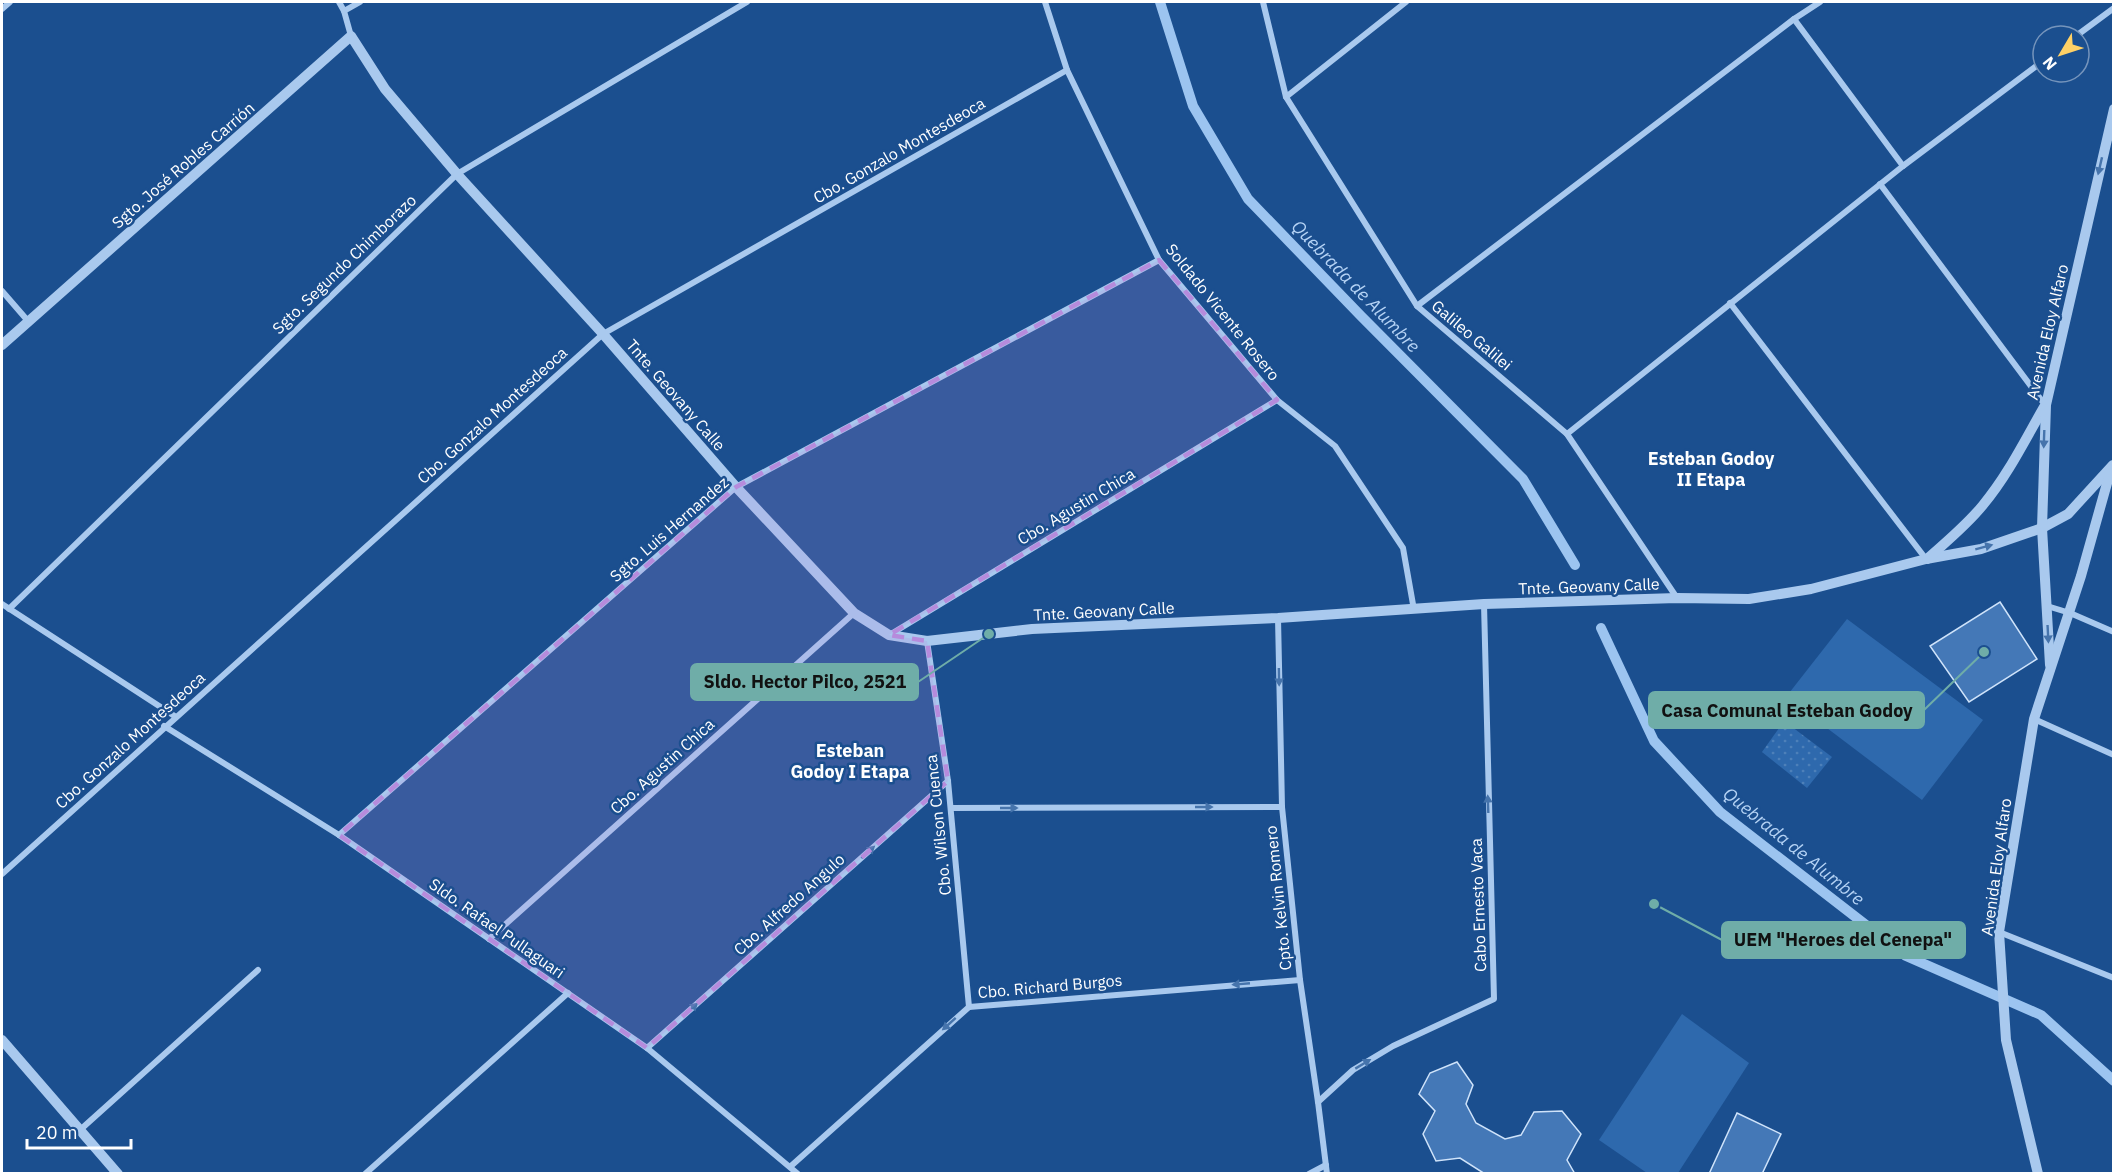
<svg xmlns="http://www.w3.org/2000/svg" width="2115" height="1175" viewBox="0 0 2115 1175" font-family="'IBM Plex Sans',sans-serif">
<defs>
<pattern id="park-dots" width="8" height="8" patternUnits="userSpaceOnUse" patternTransform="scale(1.5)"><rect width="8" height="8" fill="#2e69ad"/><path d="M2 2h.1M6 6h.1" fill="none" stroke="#4d80b9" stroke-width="1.8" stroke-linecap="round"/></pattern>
</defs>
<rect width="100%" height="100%" fill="#1b4f8f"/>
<!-- park -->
<path fill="url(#park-dots)" d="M1784,721L1832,757L1807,788L1762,752Z"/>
<!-- garden -->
<g fill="#2e69ad">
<path d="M1847,619L1983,720L1922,800L1786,697Z"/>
<path d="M1682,1014L1749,1063L1678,1173H1647L1599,1140Z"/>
</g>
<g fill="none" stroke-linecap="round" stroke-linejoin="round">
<!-- stream -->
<g stroke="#9cc4f0" stroke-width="10">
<path d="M1160,2L1193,106L1248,199L1361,316L1523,479L1575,565"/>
<path d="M1601,628L1654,741L1720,812L1906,956L2041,1015L2114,1081"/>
</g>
</g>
<!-- building -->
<g fill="#4478b7" stroke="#cfe3fa" stroke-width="1.5">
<path d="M2000,602L2037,659L1969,702L1930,646Z"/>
<path d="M1457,1062L1473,1085L1466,1104L1476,1123L1505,1139L1521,1135L1534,1112L1562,1111L1581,1134L1567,1160L1575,1174H1485L1460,1158L1436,1161L1423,1134L1435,1111L1419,1094L1430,1073Z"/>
<path d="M1737,1113L1781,1134L1762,1174H1709Z"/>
</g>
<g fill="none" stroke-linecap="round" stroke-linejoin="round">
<!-- minor -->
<g stroke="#a9c9ee" stroke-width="6">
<path d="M339,2L344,11"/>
<path d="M1045,2L1067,70L1159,260L1277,400L1335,446L1403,548L1414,610"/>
<path d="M1263,2L1286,97L1417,306L1567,434L1677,598"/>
<path d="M2,9L10,2"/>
<path d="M1794,19L1903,166"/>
<path d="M351,36L344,11L360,2"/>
<path d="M2076,36L2114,8"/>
<path d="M1286,97L1406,2"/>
<path d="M1880,184L2045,405"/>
<path d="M2,291L28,321"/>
<path d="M1730,303L1926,559"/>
<path d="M1417,306L1794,19L1820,2"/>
<path d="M1567,434L1903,166L2043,61"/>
<path d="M2,604L176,717"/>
<path d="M2047,606L2070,613L2114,632"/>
<path d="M9,609L457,174L747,2"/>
<path d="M1278,618L1282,807L1300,980L1318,1102L1327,1174"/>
<path d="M891,634L1277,400"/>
<path d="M927,641L948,781L969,1007"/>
<path d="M2034,719L2114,755"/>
<path d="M164,726L339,835L647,1048L798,1174"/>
<path d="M951,808L1282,807"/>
<path d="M339,835L736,487L1159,260"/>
<path d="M2,874L603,334L1067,70"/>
<path d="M1999,932L2114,978"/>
<path d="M489,939L854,613"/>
<path d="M647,1048L948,781"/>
<path d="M1318,1102L1353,1070L1393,1046L1494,999L1484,604"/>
<path d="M80,1130L258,970"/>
<path d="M791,1166L969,1007L1300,980"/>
<path d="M365,1174L568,993"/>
<path d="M1309,1174L1326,1165"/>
</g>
<!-- tertiary -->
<g stroke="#a9c9ee" stroke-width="10">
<path d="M2,345L351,36L385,89L457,174L603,334L736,487L854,613L889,635L927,641L1032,629L1278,618L1484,604L1677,598L1749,599L1811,589L1926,559L1981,549L2042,528L2068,514L2113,465"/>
<path d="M1927,559C1946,542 1967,525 1983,505C2008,475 2025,440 2044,407"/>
<path d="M2050,665L2042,528L2046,405L2114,109"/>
<path d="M2,1040L118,1174"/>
<path d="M2038,1174L2006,1040L1999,932L2034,719L2081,576L2111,469"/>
</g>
</g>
<!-- one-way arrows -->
<defs><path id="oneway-solid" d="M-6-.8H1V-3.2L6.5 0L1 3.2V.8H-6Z" transform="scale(1.5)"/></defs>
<g fill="#4674ac">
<use href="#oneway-solid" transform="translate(2100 166) rotate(103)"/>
<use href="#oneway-solid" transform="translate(2044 439) rotate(92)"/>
<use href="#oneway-solid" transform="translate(1984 547) rotate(-15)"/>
<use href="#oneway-solid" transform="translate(2048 634) rotate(87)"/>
<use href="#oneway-solid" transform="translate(1279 677) rotate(89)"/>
<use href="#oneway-solid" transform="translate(1488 804) rotate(-92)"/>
<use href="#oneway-solid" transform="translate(1204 807)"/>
<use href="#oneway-solid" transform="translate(1009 808)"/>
<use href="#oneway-solid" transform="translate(868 852) rotate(-42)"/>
<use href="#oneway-solid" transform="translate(1241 984) rotate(175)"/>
<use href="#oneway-solid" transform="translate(691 1009) rotate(-42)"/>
<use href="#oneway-solid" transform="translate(949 1024) rotate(138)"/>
<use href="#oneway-solid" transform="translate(1363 1064) rotate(-31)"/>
</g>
<!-- marked area -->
<path fill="#b68bdc" fill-opacity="0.2" stroke="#b68bdc" stroke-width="4.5" stroke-dasharray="12 8" stroke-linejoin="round" d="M1159,260L1277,400L889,635L927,641L948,781L647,1048L339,835L736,487Z"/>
<g text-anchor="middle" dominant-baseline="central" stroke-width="5" stroke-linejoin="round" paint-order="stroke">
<!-- street labels -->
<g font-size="16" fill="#fff" stroke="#1b4f8f">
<text transform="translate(899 150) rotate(-30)">Cbo. Gonzalo Montesdeoca</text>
<text transform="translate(183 165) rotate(-41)">Sgto. José Robles Carrión</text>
<text transform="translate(344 264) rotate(-44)">Sgto. Segundo Chimborazo</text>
<text transform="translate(1223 312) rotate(51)">Soldado Vicente Rosero</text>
<text transform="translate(2047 332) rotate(-77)">Avenida Eloy Alfaro</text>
<text transform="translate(1472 335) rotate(40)">Galileo Galilei</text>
<text transform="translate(676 395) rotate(49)">Tnte. Geovany Calle</text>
<text transform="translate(492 415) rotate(-42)">Cbo. Gonzalo Montesdeoca</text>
<text transform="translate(1076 506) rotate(-31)">Cbo. Agustin Chica</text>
<text transform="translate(669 529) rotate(-41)">Sgto. Luis Hernandez</text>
<text transform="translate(1589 586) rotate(-2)">Tnte. Geovany Calle</text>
<text transform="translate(1104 611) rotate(-3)">Tnte. Geovany Calle</text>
<text transform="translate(130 740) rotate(-42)">Cbo. Gonzalo Montesdeoca</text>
<text transform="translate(662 766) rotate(-42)">Cbo. Agustin Chica</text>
<text transform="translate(938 825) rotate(-96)">Cbo. Wilson Cuenca</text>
<text transform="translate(1996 867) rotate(-82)">Avenida Eloy Alfaro</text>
<text transform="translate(1278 898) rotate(-96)">Cpto. Kelvin Romero</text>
<text transform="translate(789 904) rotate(-42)">Cbo. Alfredo Angulo</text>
<text transform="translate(1478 905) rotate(-92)">Cabo Ernesto Vaca</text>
<text transform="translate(497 928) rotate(35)">Sldo. Rafael Pullaguari</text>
<text transform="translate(1050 986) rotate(-5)">Cbo. Richard Burgos</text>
</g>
<!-- water labels -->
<g font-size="18" font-style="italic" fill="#b5d3f5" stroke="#1b4f8f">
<text transform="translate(1356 286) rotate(46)">Quebrada de Alumbre</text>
<text transform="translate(1794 846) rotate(39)">Quebrada de Alumbre</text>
</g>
<!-- neighbourhood labels -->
<g font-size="18" font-weight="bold" fill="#fff" stroke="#1b4f8f">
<text x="1711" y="458">Esteban Godoy<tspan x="1711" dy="21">II Etapa</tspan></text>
<text x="850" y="750">Esteban<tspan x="850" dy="21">Godoy I Etapa</tspan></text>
</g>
</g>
<!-- callouts -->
<path fill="none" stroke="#6fada8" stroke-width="2" d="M989 634L918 682M1984 652L1924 710M1654 904L1722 940"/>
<g fill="#6fada8" stroke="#1b4f8f" stroke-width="2">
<circle cx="989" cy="634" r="6"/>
<circle cx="1984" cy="652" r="6"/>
<circle cx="1654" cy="904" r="6"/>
</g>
<g fill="#6fada8" stroke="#6fada8" stroke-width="2">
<rect x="691" y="664" width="227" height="36" rx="6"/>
<rect x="1649" y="692" width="275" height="36" rx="6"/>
<rect x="1722" y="922" width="243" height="36" rx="6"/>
</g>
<g font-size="18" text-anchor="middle" font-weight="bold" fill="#111">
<text x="805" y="688">Sldo. Hector Pilco, 2521</text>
<text x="1787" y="717">Casa Comunal Esteban Godoy</text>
<text x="1843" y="946">UEM "Heroes del Cenepa"</text>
</g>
<!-- border -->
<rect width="2115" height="1175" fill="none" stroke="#ffffff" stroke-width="6"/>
<!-- north arrow -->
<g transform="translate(2061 54) rotate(231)"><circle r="28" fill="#1b4f8f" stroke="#7695bc" stroke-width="1.5"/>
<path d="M0-4.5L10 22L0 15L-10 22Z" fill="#ffd166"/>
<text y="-9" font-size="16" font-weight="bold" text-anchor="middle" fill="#ffffff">N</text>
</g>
<!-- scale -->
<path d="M27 1139v9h104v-9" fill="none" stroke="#ffffff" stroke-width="3"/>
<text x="36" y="1139" font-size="18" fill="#ffffff" stroke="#1b4f8f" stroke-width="4.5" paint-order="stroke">20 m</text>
</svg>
